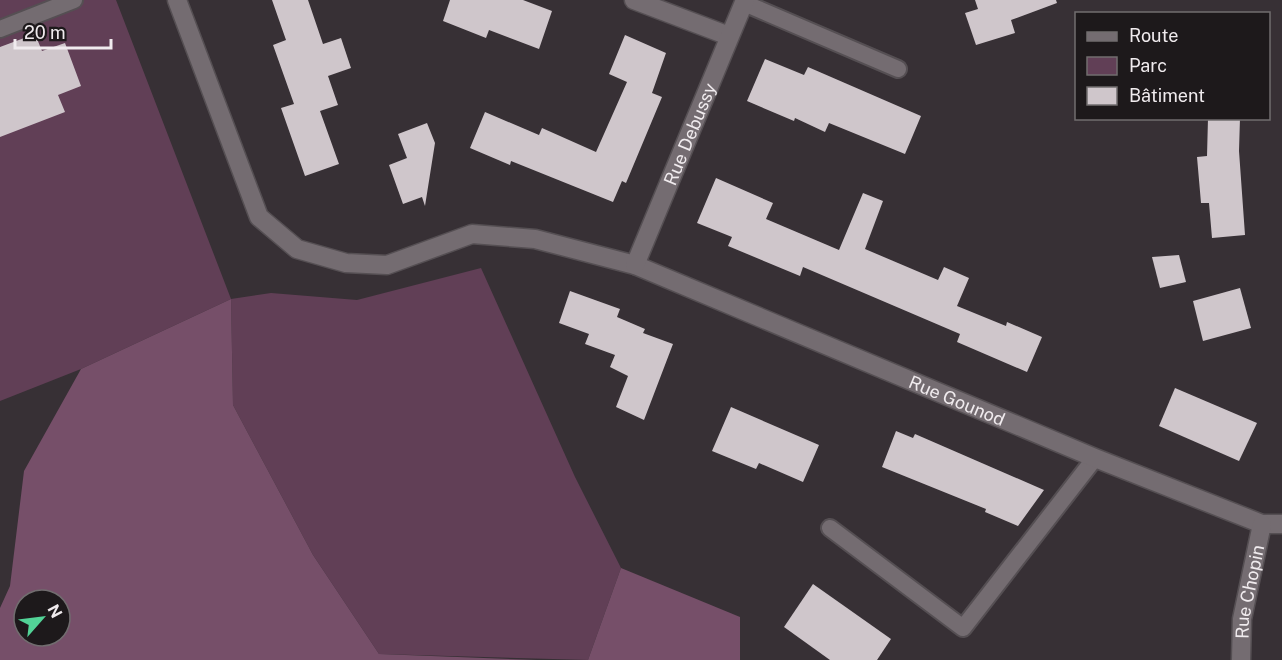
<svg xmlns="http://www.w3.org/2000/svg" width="1282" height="660" viewBox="0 0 1282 660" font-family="'Public Sans',sans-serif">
<rect width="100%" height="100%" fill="#373035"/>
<!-- green -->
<path fill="#613f56" d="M0,0H116L231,299L271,293L357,300L481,268L575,477L621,568L588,660L379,654L313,555L233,405L231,299L81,369L0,401Z"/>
<!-- forest -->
<g fill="#764f69" fill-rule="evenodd">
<path d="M231,299L233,405L313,555L379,654L537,660H0V608L10,586L24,471L81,369ZM24,600H60V636H24Z"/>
<path d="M621,568L740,617V660H588Z"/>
</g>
<!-- building -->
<g fill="#cfc6cb">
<path d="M272,0H308L323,44L341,38L351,68L328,76L338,105L320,111L339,164L305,176L281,108L294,104L273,45L286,40Z"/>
<path d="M450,0H523L552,11L539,49L489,30L486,38L443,21Z"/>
<path d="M975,0H1056L1057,3L1011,20L1015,33L976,45L965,13L978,9Z"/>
<path d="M35,34L42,51L65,43L81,86L58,95L65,112L0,137V47Z"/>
<path d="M625,35L666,53L652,93L662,97L626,183L622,181L613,202L511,161L510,165L470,148L485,112L539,135L542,128L596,152L627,82L609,74Z"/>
<path d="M765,59L804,75L808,67L921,116L905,154L829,123L825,132L795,118L794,121L747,101Z"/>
<path d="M1208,118H1240L1239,151L1245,235L1212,238L1209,203H1201L1197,157L1207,156Z"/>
<path d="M427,123L435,143L425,206L422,197L403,204L389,165L407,158L398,134Z"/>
<path d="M716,178L773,203L766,219L839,250L863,193L883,201L865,249L938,280L944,267L969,278L957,306L1006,326L1007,322L1042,337L1027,372L957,342L960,334L803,267L800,276L728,246L732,237L697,223Z"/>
<path d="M1179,255L1186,282L1160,288L1152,257Z"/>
<path d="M1240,288L1251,328L1203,341L1193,301Z"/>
<path d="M570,291L620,309L617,317L645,329L643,333L673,344L644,420L616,407L628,376L610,367L615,355L585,344L589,334L559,323Z"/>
<path d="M1175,388L1257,423L1239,461L1159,426Z"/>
<path d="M731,407L819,445L803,482L759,463L756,469L712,451Z"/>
<path d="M896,431L913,438L915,434L1044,490L1018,526L985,512L986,509L882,467Z"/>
<path d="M813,584L891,639L877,660H830L784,627Z"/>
</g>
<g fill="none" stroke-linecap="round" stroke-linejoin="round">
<defs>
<g id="lane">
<path d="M744,3L898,69"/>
<path d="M0,29L74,0"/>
<path d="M830,528L963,628L1095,458"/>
</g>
<g id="street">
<path id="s1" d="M177,0L259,217L297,249L346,263L387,265L472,234L535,239L635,265L1095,458L1262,524H1282"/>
<path d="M634,0L729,36"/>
<path id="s2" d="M635,265L745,0"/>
<path id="s3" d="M1241,660L1242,619L1262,524"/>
</g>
</defs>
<!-- lane casing -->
<use href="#lane" stroke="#554f53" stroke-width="20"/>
<!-- street casing -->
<use href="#street" stroke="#554f53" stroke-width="21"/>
<!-- lane -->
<use href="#lane" stroke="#746c71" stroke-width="16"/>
<!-- street -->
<use href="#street" stroke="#746c71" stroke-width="18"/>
</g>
<g text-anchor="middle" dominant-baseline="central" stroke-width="6" stroke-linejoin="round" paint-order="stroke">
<!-- street labels -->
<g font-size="18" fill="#f0ebee" stroke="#1d191b">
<text stroke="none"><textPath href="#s2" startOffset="142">Rue Debussy</textPath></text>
<text stroke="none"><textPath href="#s1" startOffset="980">Rue Gounod</textPath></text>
<text stroke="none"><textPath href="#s3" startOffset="69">Rue Chopin</textPath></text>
</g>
</g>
<!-- legend -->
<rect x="1075" y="12" width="195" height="108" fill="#1d191b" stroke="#716d6f" stroke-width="1.5"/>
<rect x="1087" y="32" width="30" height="9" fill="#746c71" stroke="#716d6f" stroke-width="1.5"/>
<text x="1129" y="42" font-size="18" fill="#f0ebee">Route</text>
<rect x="1087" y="57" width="30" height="18" fill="#613f56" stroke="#716d6f" stroke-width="1.5"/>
<text x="1129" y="72" font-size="18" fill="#f0ebee">Parc</text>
<rect x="1087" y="87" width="30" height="18" fill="#cfc6cb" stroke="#716d6f" stroke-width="1.5"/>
<text x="1129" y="102" font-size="18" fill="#f0ebee">Bâtiment</text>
<!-- north arrow -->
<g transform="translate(42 618) rotate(62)"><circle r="28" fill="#1d191b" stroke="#716d6f" stroke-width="1.5"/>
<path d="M0-4.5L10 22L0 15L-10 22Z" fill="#52d397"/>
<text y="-9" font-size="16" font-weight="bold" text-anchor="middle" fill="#f0ebee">N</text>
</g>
<!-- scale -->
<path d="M15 39v9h96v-9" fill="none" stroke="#f0ebee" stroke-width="3"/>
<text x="24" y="39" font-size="18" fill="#f0ebee" stroke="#1d191b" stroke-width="4.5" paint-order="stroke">20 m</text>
</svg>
